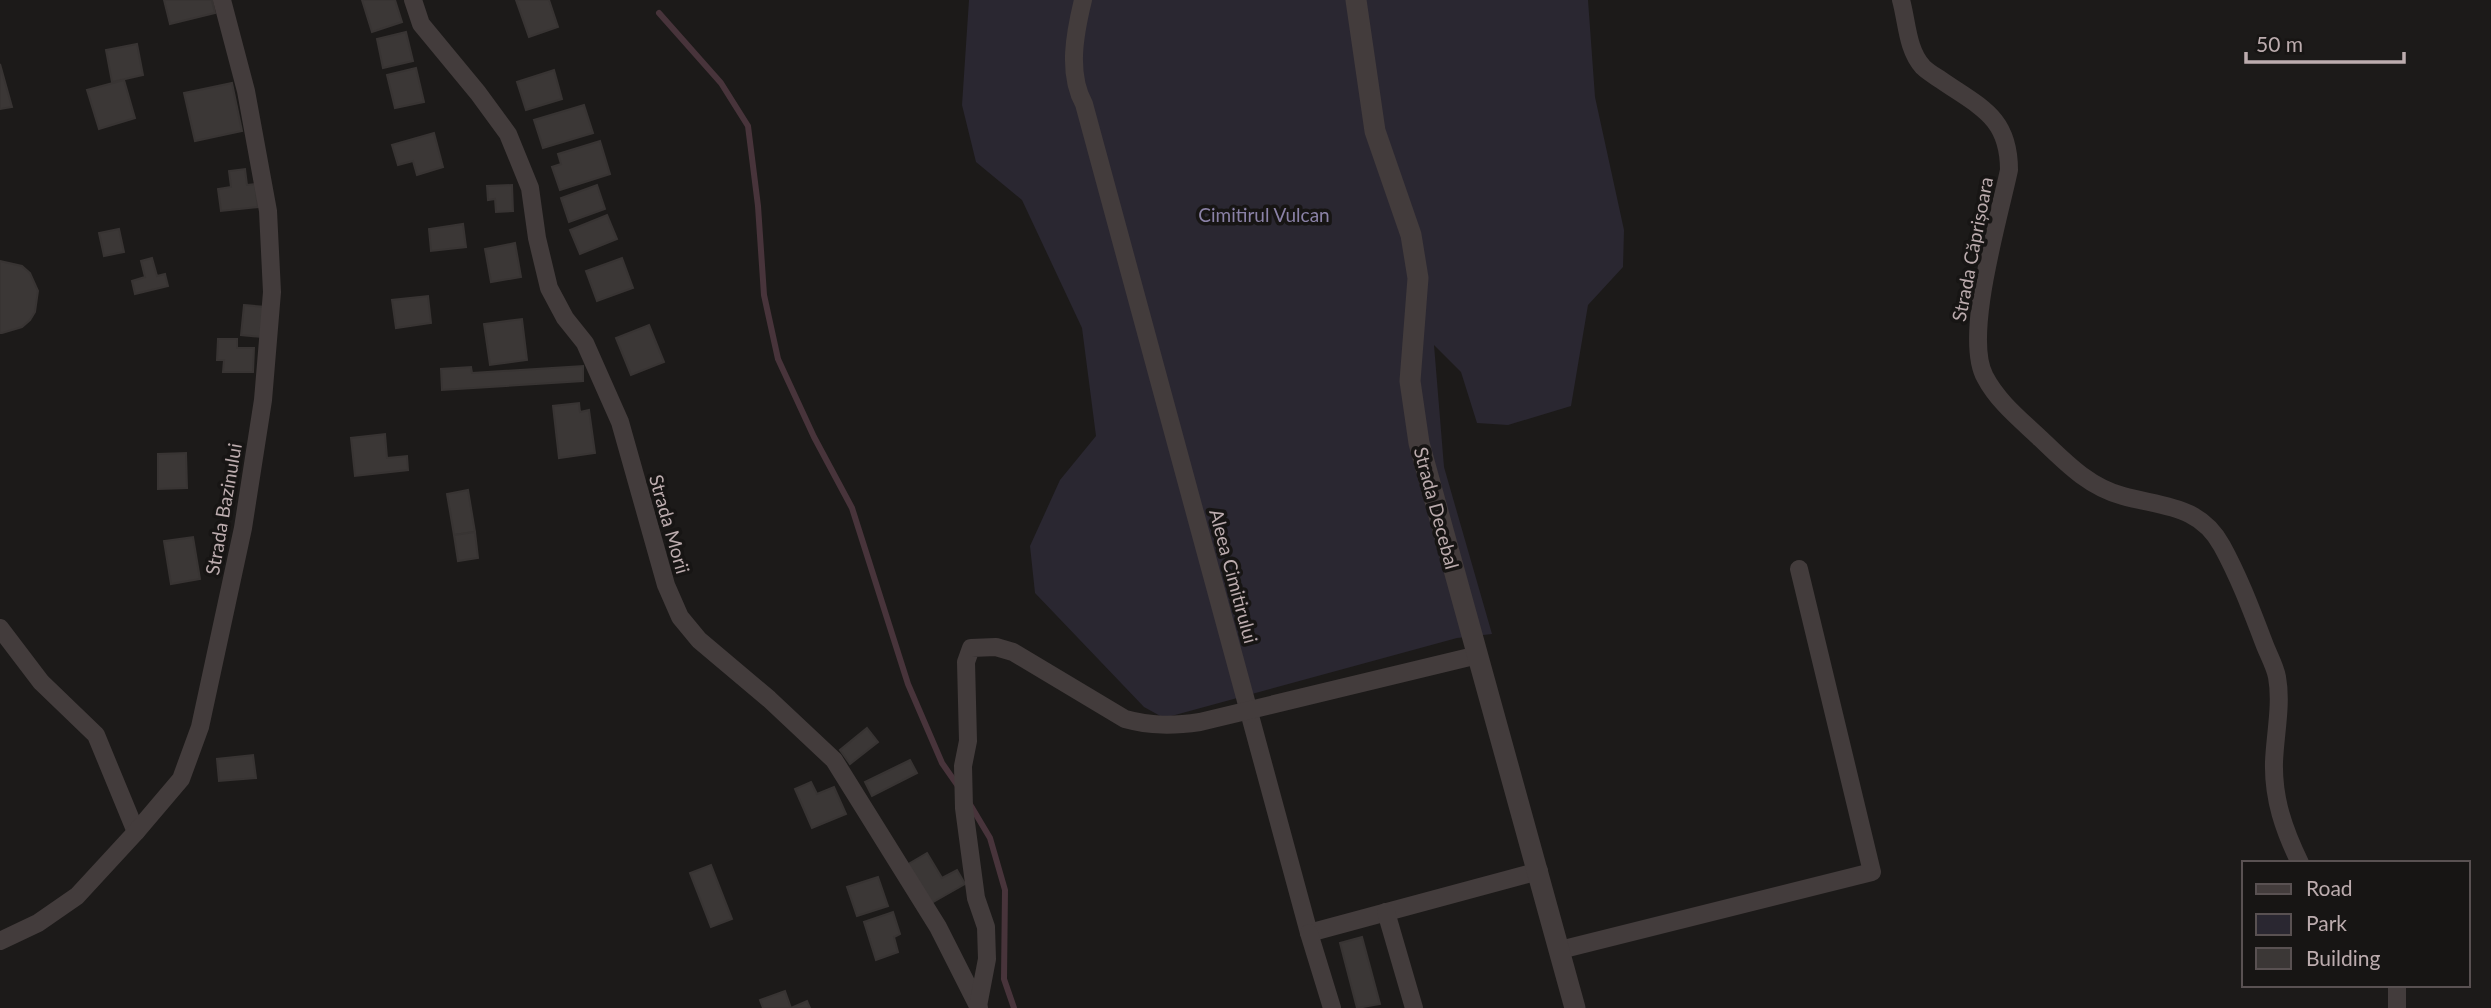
<svg xmlns="http://www.w3.org/2000/svg" width="2491" height="1008" viewBox="0 0 2491 1008" font-family="Lato,sans-serif">
<rect width="100%" height="100%" fill="#1c1a19"/>
<!-- green -->
<path fill="#2a2731" d="M969,0H1588L1595,97L1624,230L1623,267L1588,305L1571,406L1508,425L1477,423L1461,372L1434,345L1444,467L1492,634L1457,638L1164,718L1144,707L1035,593L1030,546L1060,480L1096,436L1082,328L1022,200L976,162L962,105Z"/>
<g fill="none" stroke-linecap="round" stroke-linejoin="round">
<!-- stream -->
<g stroke="#48343b" stroke-width="6">
<path d="M659,13L721,83L748,126L758,206L764,295L778,359L814,437L852,508L908,684L942,763L958,786"/>
<path d="M968,801L990,838L1005,890L1004,979L1014,1008"/>
</g>
</g>
<!-- building -->
<g fill="#3b3736" stroke="#383433" stroke-width="2">
<path d="M164,0H212L215,13L170,24Z"/>
<path d="M362,0H395L402,22L372,32Z"/>
<path d="M516,0H549L558,27L529,37Z"/>
<path d="M406,32L413,61L383,68L377,39Z"/>
<path d="M137,44L143,75L112,82L106,50Z"/>
<path d="M0,64L12,107L0,109Z"/>
<path d="M416,68L424,102L395,108L387,75Z"/>
<path d="M554,70L562,99L526,110L517,82Z"/>
<path d="M124,80L135,118L99,129L87,90Z"/>
<path d="M232,83L242,131L195,141L184,93Z"/>
<path d="M584,105L593,133L543,148L534,120Z"/>
<path d="M434,133L443,167L417,175L413,161L398,165L392,145Z"/>
<path d="M600,141L610,174L560,190L552,167L561,164L558,154Z"/>
<path d="M245,169L247,185L255,184L258,207L221,211L218,189L231,187L229,171Z"/>
<path d="M512,185L513,211L496,212L495,199L488,200L487,186Z"/>
<path d="M597,185L605,209L569,222L561,198Z"/>
<path d="M607,215L617,239L580,254L570,230Z"/>
<path d="M463,224L466,247L431,251L429,229Z"/>
<path d="M119,229L124,252L104,256L99,233Z"/>
<path d="M515,243L521,277L491,282L485,249Z"/>
<path d="M152,258L157,276L165,274L168,286L135,294L132,281L145,277L141,261Z"/>
<path d="M622,258L633,288L597,301L586,271Z"/>
<path d="M0,261L22,266L30,273L38,291L35,312L30,320L22,327L2,333H0Z"/>
<path d="M428,296L431,323L396,328L392,300Z"/>
<path d="M244,305L266,307L262,337L241,335Z"/>
<path d="M522,319L527,360L490,365L484,324Z"/>
<path d="M649,325L664,362L631,375L616,338Z"/>
<path d="M218,339H237V348H254L253,372H223L224,360H217Z"/>
<path d="M583,366V381L442,390L441,369L471,367L472,373Z"/>
<path d="M579,403L580,412L589,410L595,453L559,458L553,406Z"/>
<path d="M385,434L387,458L407,456L408,470L355,476L351,438Z"/>
<path d="M186,453L187,488L158,489V454Z"/>
<path d="M468,490L475,532L454,535L447,494Z"/>
<path d="M475,532L478,558L458,561L454,535Z"/>
<path d="M193,537L200,579L171,584L164,541Z"/>
<path d="M867,728L878,742L850,764L840,750Z"/>
<path d="M253,755L256,778L219,781L217,759Z"/>
<path d="M910,760L917,773L872,796L865,782Z"/>
<path d="M811,782L817,794L834,787L846,814L812,828L795,789Z"/>
<path d="M927,853L942,878L957,870L965,884L928,905L905,866Z"/>
<path d="M711,865L732,919L711,927L690,873Z"/>
<path d="M878,877L888,906L857,916L847,887Z"/>
<path d="M893,912L900,934L894,937L898,952L876,960L864,922Z"/>
<path d="M1362,937L1380,1004L1357,1008L1340,943Z"/>
<path d="M785,991L791,1008L807,1001L810,1008H763L760,1000Z"/>
</g>
<g fill="none" stroke-linecap="round" stroke-linejoin="round">
<!-- minor -->
<g stroke="#433c3c" stroke-width="18">
<path d="M413,0L421,24L478,93L508,134L530,188L537,238L549,288L565,318L585,343L620,422L666,585L680,617L699,640L769,699L834,760L938,927L979,1008"/>
<path d="M1083,0C1075,33 1067,73 1084,104L1309,933L1539,871"/>
<path d="M1901,0C1907,21 1907,50 1923,67C1928,72 1935,76 1941,80C1980,107 2009,117 2009,170C1999,218 1963,337 1985,377C1998,402 2021,420 2041,439C2066,463 2089,487 2123,496C2163,507 2200,505 2222,546C2239,577 2251,609 2264,643C2268,654 2275,666 2277,677C2282,704 2275,735 2274,762C2273,799 2284,830 2300,863"/>
<path d="M0,628L41,682L96,735L136,832"/>
<path d="M1386,912L1414,1008"/>
<path d="M1309,933L1332,1008"/>
<path d="M0,941L38,923L77,896L136,832L181,779L200,727L243,528L263,400L272,292L268,211L246,91L222,0"/>
<path d="M1560,950L1872,872L1799,569"/>
<path d="M2397,985V1008"/>
<path d="M978,1006L987,959L986,927L976,898L964,808L963,766L968,741L966,662L971,648L996,647L1013,652L1125,719C1151,726 1173,726 1200,722L1478,655"/>
</g>
<!-- tertiary -->
<path stroke="#433c3c" stroke-width="21" d="M1356,0L1375,131L1411,235L1418,278L1410,381L1419,443L1575,1008"/>
</g>
<g text-anchor="middle" dominant-baseline="central" stroke-width="7" stroke-linejoin="round" paint-order="stroke">
<!-- park labels -->
<g font-size="19" fill="#8b82a7" stroke="#171514">
<text x="1264" y="214">Cimitirul Vulcan</text>
</g>
<!-- street labels -->
<g font-size="19" fill="#bcacae" stroke="#171514">
<text transform="translate(1972 249) rotate(-79)">Strada Căprișoara</text>
<text transform="translate(1437 508) rotate(75)">Strada Decebal</text>
<text transform="translate(223 509) rotate(-80)">Strada Bazinului</text>
<text transform="translate(670 524) rotate(74)">Strada Morii</text>
<text transform="translate(1234 576) rotate(75)">Aleea Cimitirului</text>
</g>
</g>
<!-- legend -->
<rect x="2242" y="861" width="228" height="126" fill="#171514" stroke="#595152" stroke-width="2"/>
<rect x="2256" y="884" width="35" height="10" fill="#433c3c" stroke="#595152" stroke-width="2"/>
<text x="2306" y="896" font-size="21" fill="#bcacae">Road</text>
<rect x="2256" y="914" width="35" height="21" fill="#2a2731" stroke="#595152" stroke-width="2"/>
<text x="2306" y="931" font-size="21" fill="#bcacae">Park</text>
<rect x="2256" y="948" width="35" height="21" fill="#3b3736" stroke="#595152" stroke-width="2"/>
<text x="2306" y="966" font-size="21" fill="#bcacae">Building</text>
<!-- scale -->
<path d="M2246 52v10h158v-10" fill="none" stroke="#bcacae" stroke-width="3.5"/>
<text x="2256" y="52" font-size="21" fill="#bcacae" stroke="#171514" stroke-width="5" paint-order="stroke">50 m</text>
</svg>
